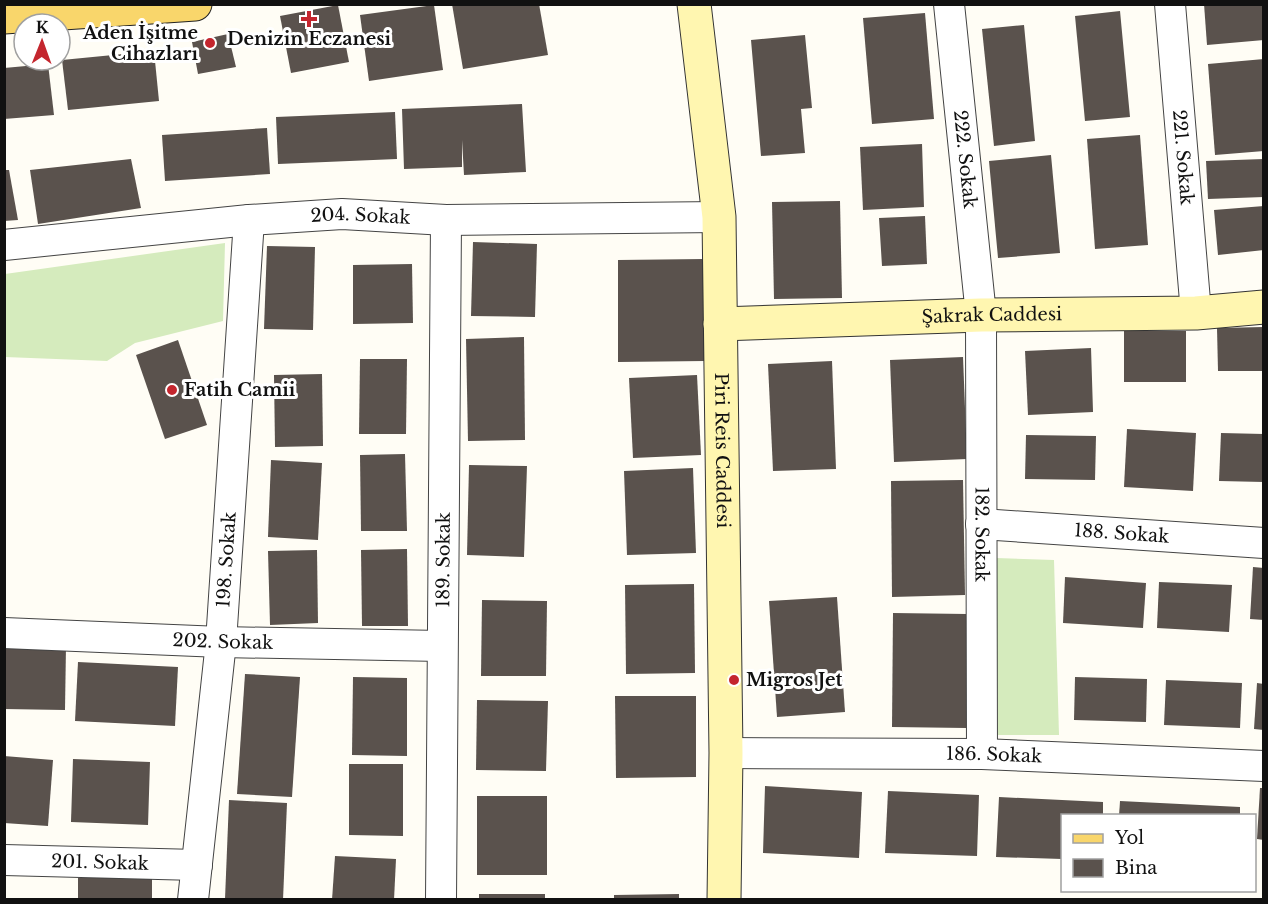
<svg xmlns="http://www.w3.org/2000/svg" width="1268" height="904" viewBox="0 0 1268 904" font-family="'Libre Baskerville',serif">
<rect width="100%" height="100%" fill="#fffdf5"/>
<!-- grass -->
<g fill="#d5ebbd">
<path d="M225,243L223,321L135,343L107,361L5,357V274Z"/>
<path d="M996,558L1054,560L1059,735H998Z"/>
</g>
<!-- building -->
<g fill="#5a524d">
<path d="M452,4H539L548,55L463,69Z"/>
<path d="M1204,4H1264V40L1207,45Z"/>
<path d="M338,5L349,62L291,73L280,16Z"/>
<path d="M434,5L443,70L369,81L360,15Z"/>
<path d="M1120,11L1130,117L1085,121L1075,16Z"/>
<path d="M925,13L934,119L872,124L863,18Z"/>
<path d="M1024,25L1035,141L994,146L982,29Z"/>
<path d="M228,34L236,67L198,74L192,42Z"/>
<path d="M805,35L812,108L801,109L805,153L761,156L751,40Z"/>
<path d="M154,51L159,101L68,110L62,60Z"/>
<path d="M1264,59V151L1215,155L1208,64Z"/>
<path d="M48,64L54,115L4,119V68Z"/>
<path d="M522,104L526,172L464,175L462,140V167L404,169L402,109Z"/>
<path d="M395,112L397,159L278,164L276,117Z"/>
<path d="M267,128L270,174L165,181L162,135Z"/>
<path d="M1140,135L1148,245L1095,249L1087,139Z"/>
<path d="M922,144L924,207L863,210L860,147Z"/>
<path d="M1051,155L1060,253L998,258L989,161Z"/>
<path d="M131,159L141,208L38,224L30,170Z"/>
<path d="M1264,159V197L1208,199L1206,161Z"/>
<path d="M4,170H9L18,220L4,221Z"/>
<path d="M840,201L842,298L774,299L772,202Z"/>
<path d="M1264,206V250L1218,255L1214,210Z"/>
<path d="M925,216L927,264L882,266L879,218Z"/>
<path d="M473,242L537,244L535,317L471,316Z"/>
<path d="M267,246L315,247L313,330L264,329Z"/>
<path d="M704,259L705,361L618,362V260Z"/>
<path d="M412,264L413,323L353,324V265Z"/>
<path d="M1264,327V371H1218L1217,328Z"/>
<rect x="1124" y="331" width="62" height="51"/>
<path d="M524,337L525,440L468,441L466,339Z"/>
<path d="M178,340L207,425L165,439L136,355Z"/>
<path d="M1091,348L1093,412L1028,415L1025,351Z"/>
<path d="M963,357L967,459L894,462L890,360Z"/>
<path d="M360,359H407L406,434H359Z"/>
<path d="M832,361L836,469L773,471L768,364Z"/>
<path d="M322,374L323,446L275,447L274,375Z"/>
<path d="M697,375L701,455L633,458L629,378Z"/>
<path d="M1127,429L1196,433L1193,491L1124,487Z"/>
<path d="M1221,433L1264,434V482L1219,481Z"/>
<path d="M1026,435L1096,436L1095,480L1025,479Z"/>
<path d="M405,454L407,531H361L360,455Z"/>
<path d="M271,460L322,463L318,540L268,537Z"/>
<path d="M469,465L527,466L524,557L467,555Z"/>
<path d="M693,468L696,553L627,555L624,471Z"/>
<path d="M963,480L965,595L892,597L891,481Z"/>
<path d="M407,549L408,626H362L361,550Z"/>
<path d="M317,550L318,623L270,625L268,551Z"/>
<path d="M1253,567L1264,568V620L1250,619Z"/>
<path d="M1065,577L1146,583L1143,628L1063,623Z"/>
<path d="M1159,582L1232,585L1229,632L1157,628Z"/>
<path d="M694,584L695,673L626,674L625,585Z"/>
<path d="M837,597L845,712L777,717L769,601Z"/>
<path d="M482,600L547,601L546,676H481Z"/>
<path d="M893,613L967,614L966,728L892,727Z"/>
<path d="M4,644L66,645L65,710L4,709Z"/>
<path d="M78,662L178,667L175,726L75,721Z"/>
<path d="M245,674L300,677L292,797L237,794Z"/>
<path d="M353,677L407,678V756L352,755Z"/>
<path d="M1075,677L1147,679L1146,722L1074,720Z"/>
<path d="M1166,680L1242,683L1240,728L1164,725Z"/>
<path d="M1257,683L1264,684V730L1254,729Z"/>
<path d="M615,696H696V777L616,778Z"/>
<path d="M477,700L548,701L546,771L476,770Z"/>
<path d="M4,756L53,760L48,826L4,823Z"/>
<path d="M73,759L150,762L148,825L71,822Z"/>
<path d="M349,764H403V836L349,835Z"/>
<path d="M765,786L862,792L859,858L763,853Z"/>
<path d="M1260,788H1264V840L1257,839Z"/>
<path d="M888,791L979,795L977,856L885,853Z"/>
<rect x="477" y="796" width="70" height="79"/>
<path d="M999,797L1103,802V816H1062V859L996,857Z"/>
<path d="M229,800L287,803L283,900L225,899Z"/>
<path d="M1120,801L1240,807V816H1119Z"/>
<path d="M335,856L396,859L394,900H332Z"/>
<rect x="78" y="878" width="74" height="22"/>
<rect x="479" y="894" width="66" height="6"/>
<path d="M679,894V900H614V895Z"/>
</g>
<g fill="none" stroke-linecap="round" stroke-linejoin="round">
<defs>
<g id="street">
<path id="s1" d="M949,4L981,315L982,754"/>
<path id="s2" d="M1170,4L1196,313"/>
<path id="s3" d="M4,245L249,220L342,214L446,220L719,217"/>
<path id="s4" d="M981,524L1264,543"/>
<path id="s5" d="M4,633L221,642L442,646"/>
<path id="s6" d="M726,753L982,754L1264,766"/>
<path id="s7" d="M4,860L197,865"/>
<path id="s8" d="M193,900L221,642L249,220"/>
<path id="s9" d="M441,900L446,220"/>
</g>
<g id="secondary">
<path id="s10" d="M694,4L719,217L726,753L724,900"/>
<path id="s11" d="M720,324L981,315L1196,313L1264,307"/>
</g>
<path id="primary" d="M4,17L195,4"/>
</defs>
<!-- street casing -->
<use href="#street" stroke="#444" stroke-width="32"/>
<!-- secondary casing -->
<use href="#secondary" stroke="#333" stroke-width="35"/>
<!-- primary casing -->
<use href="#primary" stroke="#222" stroke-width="35"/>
<!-- street -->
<use href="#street" stroke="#fff" stroke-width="30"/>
<!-- secondary -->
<use href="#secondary" stroke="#fff6b0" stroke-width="33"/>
<!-- primary -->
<use href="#primary" stroke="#f9d66b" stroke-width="33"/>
</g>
<!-- markers -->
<g fill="#c4262e" stroke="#fff" stroke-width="2">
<path d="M306 10h6v6h6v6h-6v6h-6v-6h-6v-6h6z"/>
<circle cx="210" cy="43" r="6"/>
<circle cx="172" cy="390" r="6"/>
<circle cx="734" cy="680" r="6"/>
</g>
<g text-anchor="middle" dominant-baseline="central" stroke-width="6" stroke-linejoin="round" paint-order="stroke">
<!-- poi labels -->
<g font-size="18" font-weight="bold" fill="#111" stroke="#fff" text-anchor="start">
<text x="198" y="33" text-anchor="end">Aden İşitme<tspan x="198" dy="21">Cihazları</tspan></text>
<text x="309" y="39" text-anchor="middle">Denizin Eczanesi</text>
<text x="184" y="390">Fatih Camii</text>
<text x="746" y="680">Migros Jet</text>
</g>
<!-- street labels -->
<g font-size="18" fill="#111" stroke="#fff">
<text stroke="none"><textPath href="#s2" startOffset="154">221. Sokak</textPath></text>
<text stroke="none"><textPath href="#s1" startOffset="156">222. Sokak</textPath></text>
<text stroke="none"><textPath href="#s3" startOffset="358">204. Sokak</textPath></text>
<text stroke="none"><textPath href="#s11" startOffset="272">Şakrak Caddesi</textPath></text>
<text stroke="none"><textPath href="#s10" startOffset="448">Piri Reis Caddesi</textPath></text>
<text stroke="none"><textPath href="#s1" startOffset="532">182. Sokak</textPath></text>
<text stroke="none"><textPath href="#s4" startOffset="141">188. Sokak</textPath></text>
<text stroke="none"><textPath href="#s8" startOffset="342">198. Sokak</textPath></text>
<text stroke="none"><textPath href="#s9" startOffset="340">189. Sokak</textPath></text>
<text stroke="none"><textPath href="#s5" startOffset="219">202. Sokak</textPath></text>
<text stroke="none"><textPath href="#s6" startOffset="268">186. Sokak</textPath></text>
<text stroke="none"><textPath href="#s7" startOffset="96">201. Sokak</textPath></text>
</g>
</g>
<!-- border -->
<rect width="1268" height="904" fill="none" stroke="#111111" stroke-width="12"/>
<!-- legend -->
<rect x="1061" y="814" width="195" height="78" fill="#ffffff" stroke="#a0a0a0" stroke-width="1.5"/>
<rect x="1073" y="834" width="30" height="9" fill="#f9d66b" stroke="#a0a0a0" stroke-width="1.5"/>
<text x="1115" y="844" font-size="18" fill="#111111">Yol</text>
<rect x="1073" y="859" width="30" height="18" fill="#5a524d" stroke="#a0a0a0" stroke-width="1.5"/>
<text x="1115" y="874" font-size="18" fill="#111111">Bina</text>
<!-- north arrow -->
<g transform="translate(42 42) rotate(1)"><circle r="28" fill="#ffffff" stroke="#a0a0a0" stroke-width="1.5"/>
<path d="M0-4.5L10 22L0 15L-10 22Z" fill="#c4262e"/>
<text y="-9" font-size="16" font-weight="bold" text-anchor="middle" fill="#111111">K</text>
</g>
</svg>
